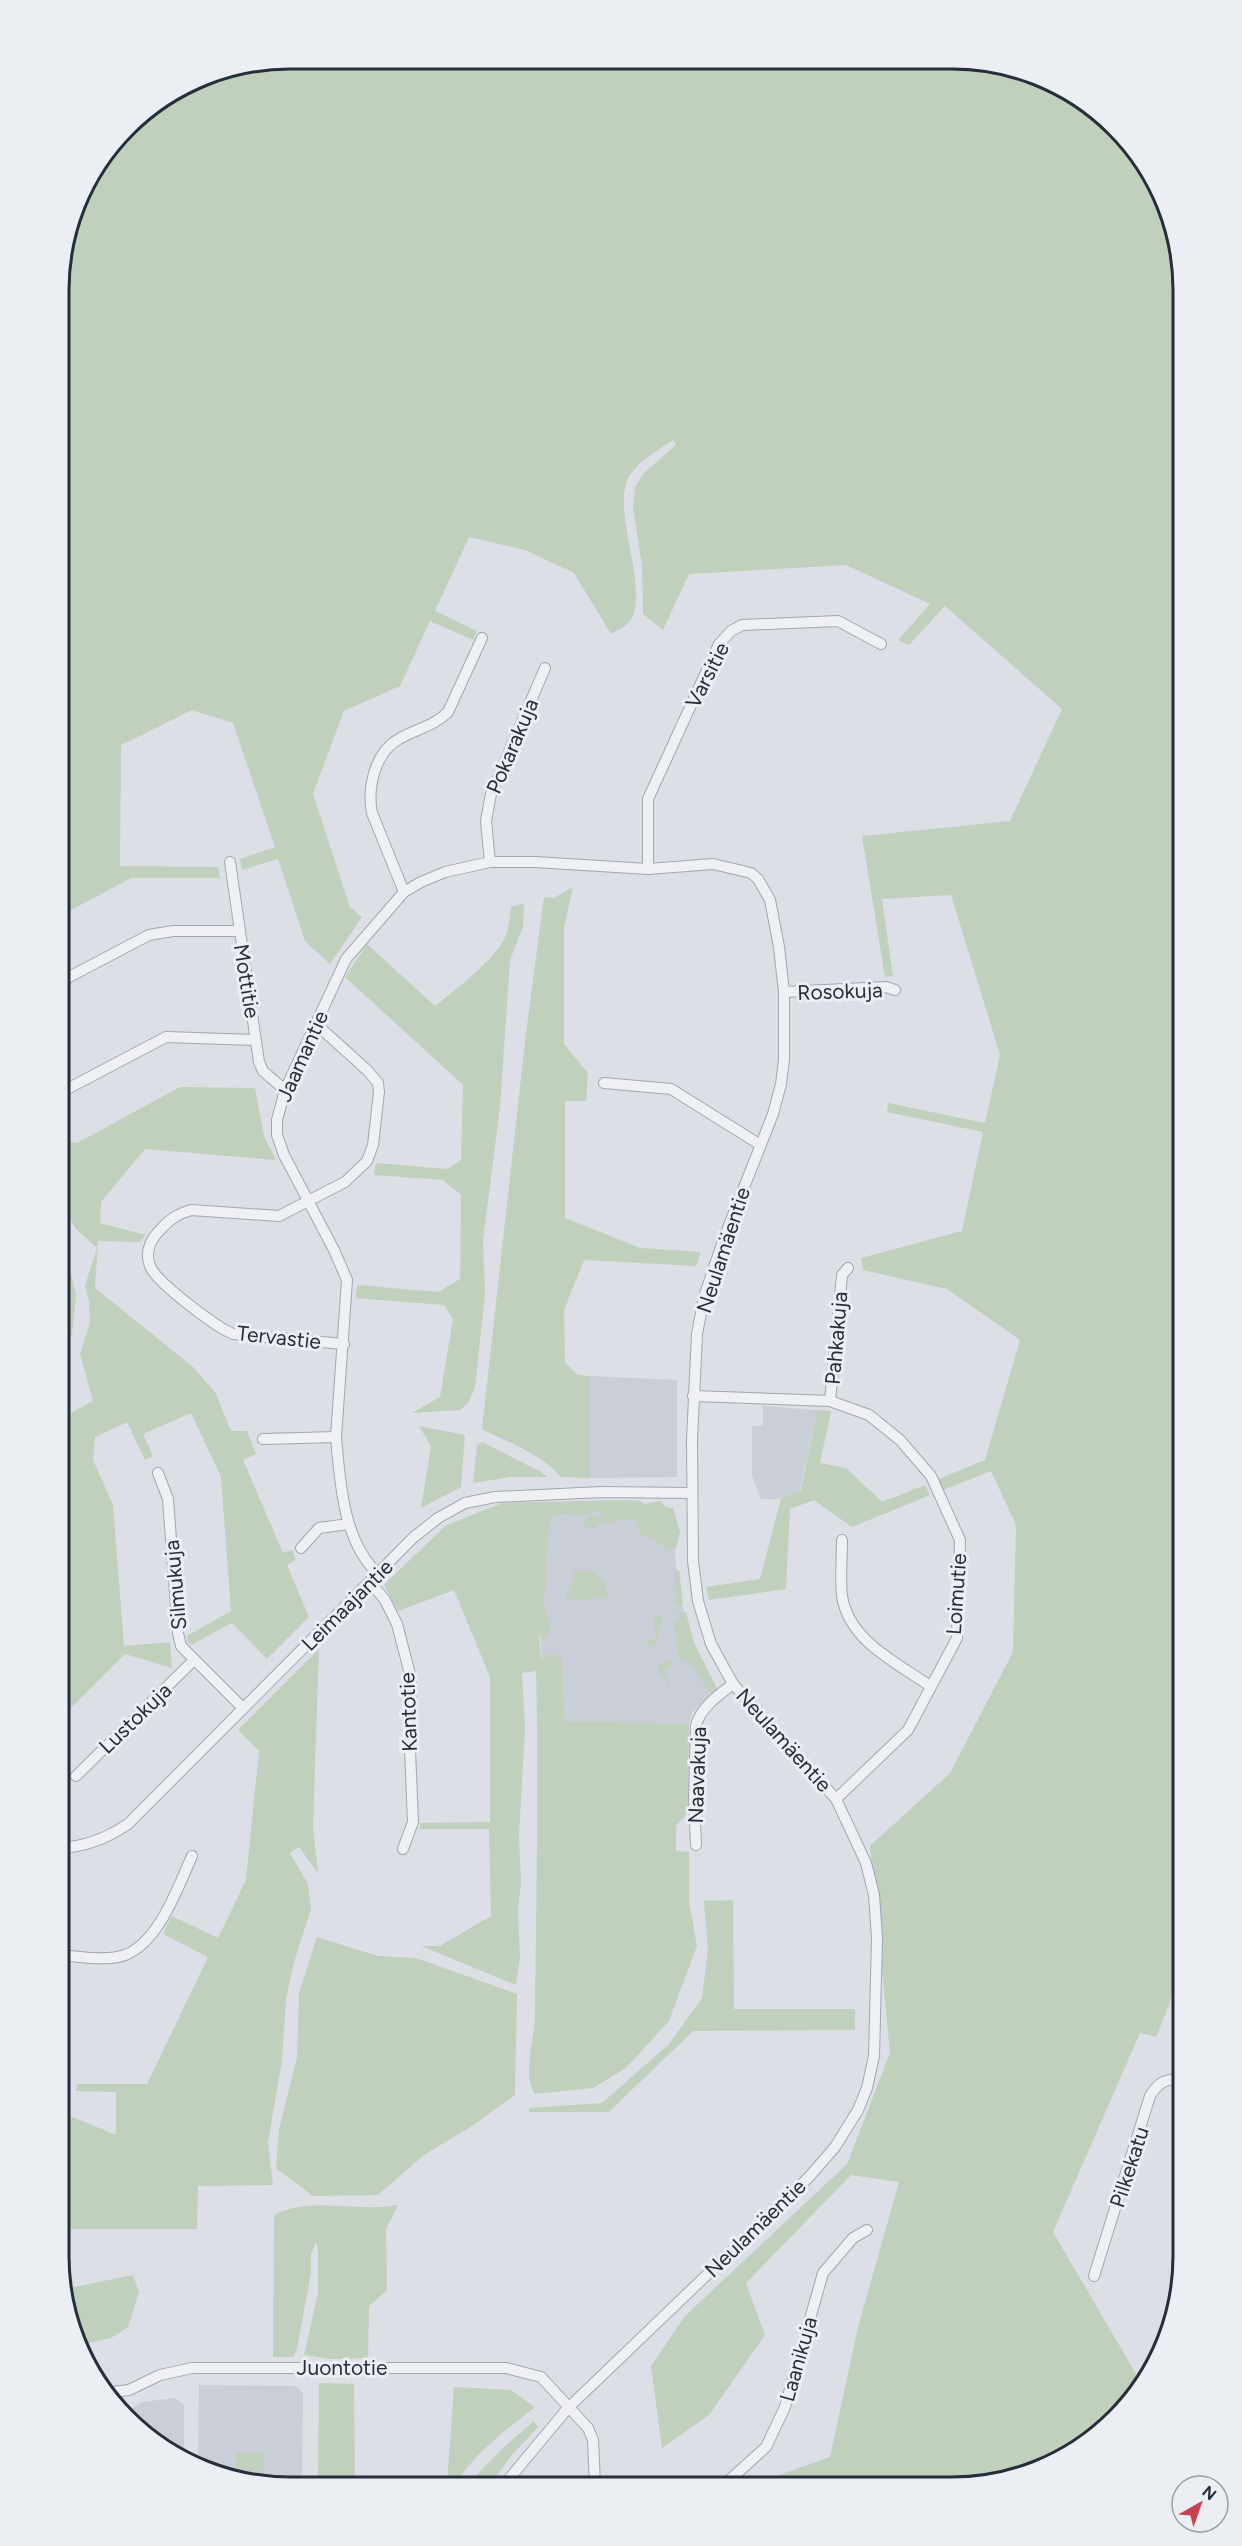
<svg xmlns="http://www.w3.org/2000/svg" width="1242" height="2546" viewBox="0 0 1242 2546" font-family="Figtree,sans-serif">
<rect width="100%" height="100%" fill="#dcdfe5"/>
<!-- built -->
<g fill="#caced7">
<path d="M590,1376L677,1380V1477L590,1478Z"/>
<path d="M763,1406L817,1410L800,1490L781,1499H761L752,1476V1426H763Z"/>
<path d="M543,1502L635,1503L674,1544L679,1595L693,1644L717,1688L692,1712L689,1724L565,1721L562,1660L541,1661L540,1548Z"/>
<path d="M199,2385L296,2386L303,2393L302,2483H245L198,2467Z"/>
<path d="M175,2398L184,2405V2462L137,2430L120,2410H130L142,2402Z"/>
</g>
<!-- green -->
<g fill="#c1cfbd">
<path d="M290,59L997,63L1055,83L1105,116L1145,162L1176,230L1183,290V1957L1180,1961L1169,2005L1156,2037L1140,2033L1053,2232L1142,2384L1126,2408L1080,2449L1012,2480L952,2487L749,2486L830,2457L858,2327L899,2182L851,2175L746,2283L765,2335L709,2415L662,2448L651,2366L685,2316L847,2164L890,2053L870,1846L950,1773L1013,1652L1016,1525L991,1471L943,1490L939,1479L985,1460L1020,1340L947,1289L863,1270L861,1258L962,1231L983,1132L887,1112L888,1103L985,1123L1000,1055L951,895L882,899L893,976L885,977L862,836L1010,821L1062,709L945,606L909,645L898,640L930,604L846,565L689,574L663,630L643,614L642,565L633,507L635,487L643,474L676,445L673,440C658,450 640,460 630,475C608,508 655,599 627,624C623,628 616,631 611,634L574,573L525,550L469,537L435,611L477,631L473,640L430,621L400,686L344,711L313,794L350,907L362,917L330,964L305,941L278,859L242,870L240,859L275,847L233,723L192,710L121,745L120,866L218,867L220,878H131L60,916V260L83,187L137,116L202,76Z"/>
<path d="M573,887L564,928V1044L588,1073L586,1101H565V1218L640,1248L701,1252L696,1266L584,1260L564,1310L565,1363L578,1375L590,1376V1478L561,1477C541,1454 509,1443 482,1429L526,1033L544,897L554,898Z"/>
<path d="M524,903L523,927L510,960L500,1107L483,1240L485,1294L475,1388L468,1403L460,1410L412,1413L440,1397L453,1319L444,1305L356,1298L357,1285L438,1292L460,1279L461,1195L443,1180L374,1175L376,1163L447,1169L461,1160L463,1085L345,977L367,944L435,1006C453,992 500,955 506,935C509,926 510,916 511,907Z"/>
<path d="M180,1087L255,1088L264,1136L276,1160L145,1149L101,1202L100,1223L146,1235L139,1242L98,1241L95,1288L193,1367L215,1392L231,1431H247L256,1454L243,1460L283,1553L292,1550L296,1560L287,1565L309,1617L267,1659L232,1623L191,1645L187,1641V1636L231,1611L221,1477L191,1413L143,1434L153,1456L145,1460L127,1422L95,1437L93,1460L113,1505L124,1646L170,1642L172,1668L125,1654L59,1720V1419L93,1401L80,1354L90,1323L89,1301L85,1286L97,1248L75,1228L60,1199V1141L77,1143Z"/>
<path d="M60,1226L76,1295L72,1334L59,1360Z"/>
<path d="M817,1410L831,1411L820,1463L846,1468L882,1502L925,1485L930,1495L852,1527L814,1500L790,1509L786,1589L709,1600L706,1587L760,1579L781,1499L801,1490Z"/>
<path d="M419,1426L465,1435L461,1487L421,1508L431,1446Z"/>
<path d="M482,1442L541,1472L548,1477H510L473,1483L477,1445Z"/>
<path d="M626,1500L641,1501L644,1504L660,1501L666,1507L673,1508L680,1532L676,1549L667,1551L663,1545L640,1533L634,1520H618L605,1524L598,1511L579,1516L562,1513L553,1516L549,1525L544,1603L551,1629L544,1639L539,1636L541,1660L552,1653L562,1660L565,1721L689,1724L688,1812L676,1826V1851L689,1852V1901L697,1946L669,2021L626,2068L593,2088L535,2094C522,2074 534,2041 535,2018C536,1902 539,1787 536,1671L522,1673L525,1728L519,1835L521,1881L518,1911L520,1958L516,1985L421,1946H440L491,1916L489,1829H420V1823L490,1822V1677L454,1590L398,1611L384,1585L445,1526L502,1503Z"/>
<path d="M591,1514L602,1520L595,1529L585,1528L583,1522Z"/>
<path d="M679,1570L683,1605L676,1606L675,1571Z"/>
<path d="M575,1571H597V1577C604,1579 606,1583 606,1590H609L608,1597H594L593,1601L567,1599L566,1592L570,1589Z"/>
<path d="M678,1612H686L694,1643L717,1689L715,1692L708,1691L690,1662L679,1659L676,1644L678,1639L672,1625L679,1618Z"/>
<path d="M664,1615L655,1645L648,1648V1640H656L654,1616Z"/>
<path d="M319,1649L313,1826L318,1873L299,1847L290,1853L308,1884L311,1909L294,1962L286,2000L282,2060L268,2143L273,2185L198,2186L197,2229H59V2091H69L70,2116L116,2135V2092L76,2091L77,2084H147L208,1957L163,1934L172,1916L218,1938L246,1880L259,1751L238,1730Z"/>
<path d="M667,1661L672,1662L673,1664L663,1670L672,1688L657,1671L660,1664Z"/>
<path d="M733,1900L734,2009H855V2030L693,2031L609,2112H529V2108L602,2103L669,2044L702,1998L708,1950L704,1901Z"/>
<path d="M317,1937L378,1956L416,1958L517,1994L515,2095L472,2126L424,2155L378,2195L313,2196L276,2168L279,2130L297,2057L299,1993Z"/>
<path d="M398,2205L386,2229L387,2290L369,2306L368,2358L330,2359L304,2355L318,2293V2250L316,2242L311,2254V2273L297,2349L293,2357H273L274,2215C311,2196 358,2213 398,2205Z"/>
<path d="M133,2275L139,2292L128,2327L111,2338L79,2345L68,2321L69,2288Z"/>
<path d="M319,2383L354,2384L355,2484H318Z"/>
<path d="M454,2387L511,2390L535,2407C506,2430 476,2452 455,2484L449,2483L448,2470Z"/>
<path d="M534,2421L538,2427L512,2455L490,2485L468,2484L504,2447Z"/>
<path d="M236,2453H264V2483H245L236,2480Z"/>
</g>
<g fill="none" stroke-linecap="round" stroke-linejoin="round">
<defs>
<g id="minor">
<path d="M230,862L259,1062L263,1071L285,1090"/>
<path d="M490,862L486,821L491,794L545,668"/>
<path d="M648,869V799L719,644L731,631L742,625L838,621L881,644"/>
<path d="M404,892L372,813C367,788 375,752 399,739C416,729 434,726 448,712L482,638"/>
<path d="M60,984L69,977L149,935L173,931H239"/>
<path d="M784,992L886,987L895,990"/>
<path d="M316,1024L368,1071L378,1083L379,1092L373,1145L367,1161L345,1182L279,1216L191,1210C177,1214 169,1220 160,1230C150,1240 144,1254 151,1268C159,1284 207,1319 223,1329L233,1334L344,1344"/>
<path d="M604,1083L671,1089L759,1144"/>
<path d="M60,1088H69L166,1037L255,1040"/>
<path d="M693,1396L830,1401L869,1415L900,1440L931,1476L960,1540L957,1638L908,1730L836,1799"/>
<path d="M830,1401L842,1275L848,1268"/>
<path d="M263,1439L336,1437"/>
<path d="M158,1473L168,1499L178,1633L181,1646L243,1708"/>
<path d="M842,1540C842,1558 840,1578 842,1596C849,1641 896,1662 930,1686"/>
<path d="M301,1548L319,1528L349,1524"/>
<path d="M378,1574C343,1541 340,1482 336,1437L347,1280L334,1250L284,1155L277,1135V1120L285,1090L346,959L404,892L421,882L445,872L490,862H535L648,869L713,864L751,873L758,879L770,900L779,947L784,992V1060L781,1084L773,1114L724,1238L704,1297L697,1334L692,1440L693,1561L698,1601L711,1644L733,1684L836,1799L866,1863L874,1895L877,1938L874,2056L867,2088L858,2110L835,2147L809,2177L568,2408L504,2485"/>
<path d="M370,1582L385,1600L397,1624L411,1678L410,1750L413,1822L403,1849"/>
<path d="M76,1776L194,1660"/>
<path d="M696,1845L694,1797L696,1725C701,1707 719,1695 733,1684"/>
<path d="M59,1848C85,1847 106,1839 128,1824L414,1537L438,1518L465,1503L495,1497L601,1492L692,1493"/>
<path d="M59,1955C78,1956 106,1962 125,1955C159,1942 178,1887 192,1856"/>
<path d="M59,2065L61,2076"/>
<path d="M1094,2276L1150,2096C1159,2081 1166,2079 1183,2079"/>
<path d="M105,2393L129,2390L160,2375L192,2368H506L541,2377L588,2428L593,2440L595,2485"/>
<path d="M723,2486L766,2447L785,2407L823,2273L853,2238L867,2230"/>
</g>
</defs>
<!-- minor casing -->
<use href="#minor" stroke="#a2a6af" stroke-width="12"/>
<!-- minor -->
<use href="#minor" stroke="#eef0f4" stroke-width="10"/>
</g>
<g text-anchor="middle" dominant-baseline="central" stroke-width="6" stroke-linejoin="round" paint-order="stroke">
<!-- street labels -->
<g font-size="21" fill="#262d3b" stroke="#ebeef3">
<text transform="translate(707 675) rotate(-63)">Varsitie</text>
<text transform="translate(512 746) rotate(-67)">Pokarakuja</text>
<text transform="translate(247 981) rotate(81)">Mottitie</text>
<text transform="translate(840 991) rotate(-2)">Rosokuja</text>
<text transform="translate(302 1056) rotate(-66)">Jaamantie</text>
<text transform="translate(723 1250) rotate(-72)">Neulamäentie</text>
<text transform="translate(279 1337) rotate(6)">Tervastie</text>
<text transform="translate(836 1338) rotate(-85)">Pahkakuja</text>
<text transform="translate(175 1585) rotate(-95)">Silmukuja</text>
<text transform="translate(956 1594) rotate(-86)">Loimutie</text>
<text transform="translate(347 1605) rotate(-45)">Leimaajantie</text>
<text transform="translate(408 1712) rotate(-92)">Kantotie</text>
<text transform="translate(135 1718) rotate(-44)">Lustokuja</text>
<text transform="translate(784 1740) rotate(48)">Neulamäentie</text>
<text transform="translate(697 1775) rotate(-88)">Naavakuja</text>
<text transform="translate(1129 2167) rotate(-72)">Pilkekatu</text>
<text transform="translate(755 2228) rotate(-44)">Neulamäentie</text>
<text transform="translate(798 2359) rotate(-74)">Laanikuja</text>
<text x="342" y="2367">Juontotie</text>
</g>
</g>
<!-- crop -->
<path d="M0 0H1242V2546H0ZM290 69H952A221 221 0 0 1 1173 290V2256A221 221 0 0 1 952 2477H290A221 221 0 0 1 69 2256V290A221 221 0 0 1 290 69Z" fill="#ebeef3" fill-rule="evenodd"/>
<path fill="none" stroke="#262d3b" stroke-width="3" d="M290 69H952A221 221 0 0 1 1173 290V2256A221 221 0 0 1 952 2477H290A221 221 0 0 1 69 2256V290A221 221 0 0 1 290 69Z"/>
<!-- north arrow -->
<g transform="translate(1200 2504) rotate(40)"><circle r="28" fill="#ebeef3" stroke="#9ca1a9" stroke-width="1.5"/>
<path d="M0-4.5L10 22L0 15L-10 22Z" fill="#c84351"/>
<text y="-9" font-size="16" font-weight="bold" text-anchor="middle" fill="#262d3b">N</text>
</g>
</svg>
